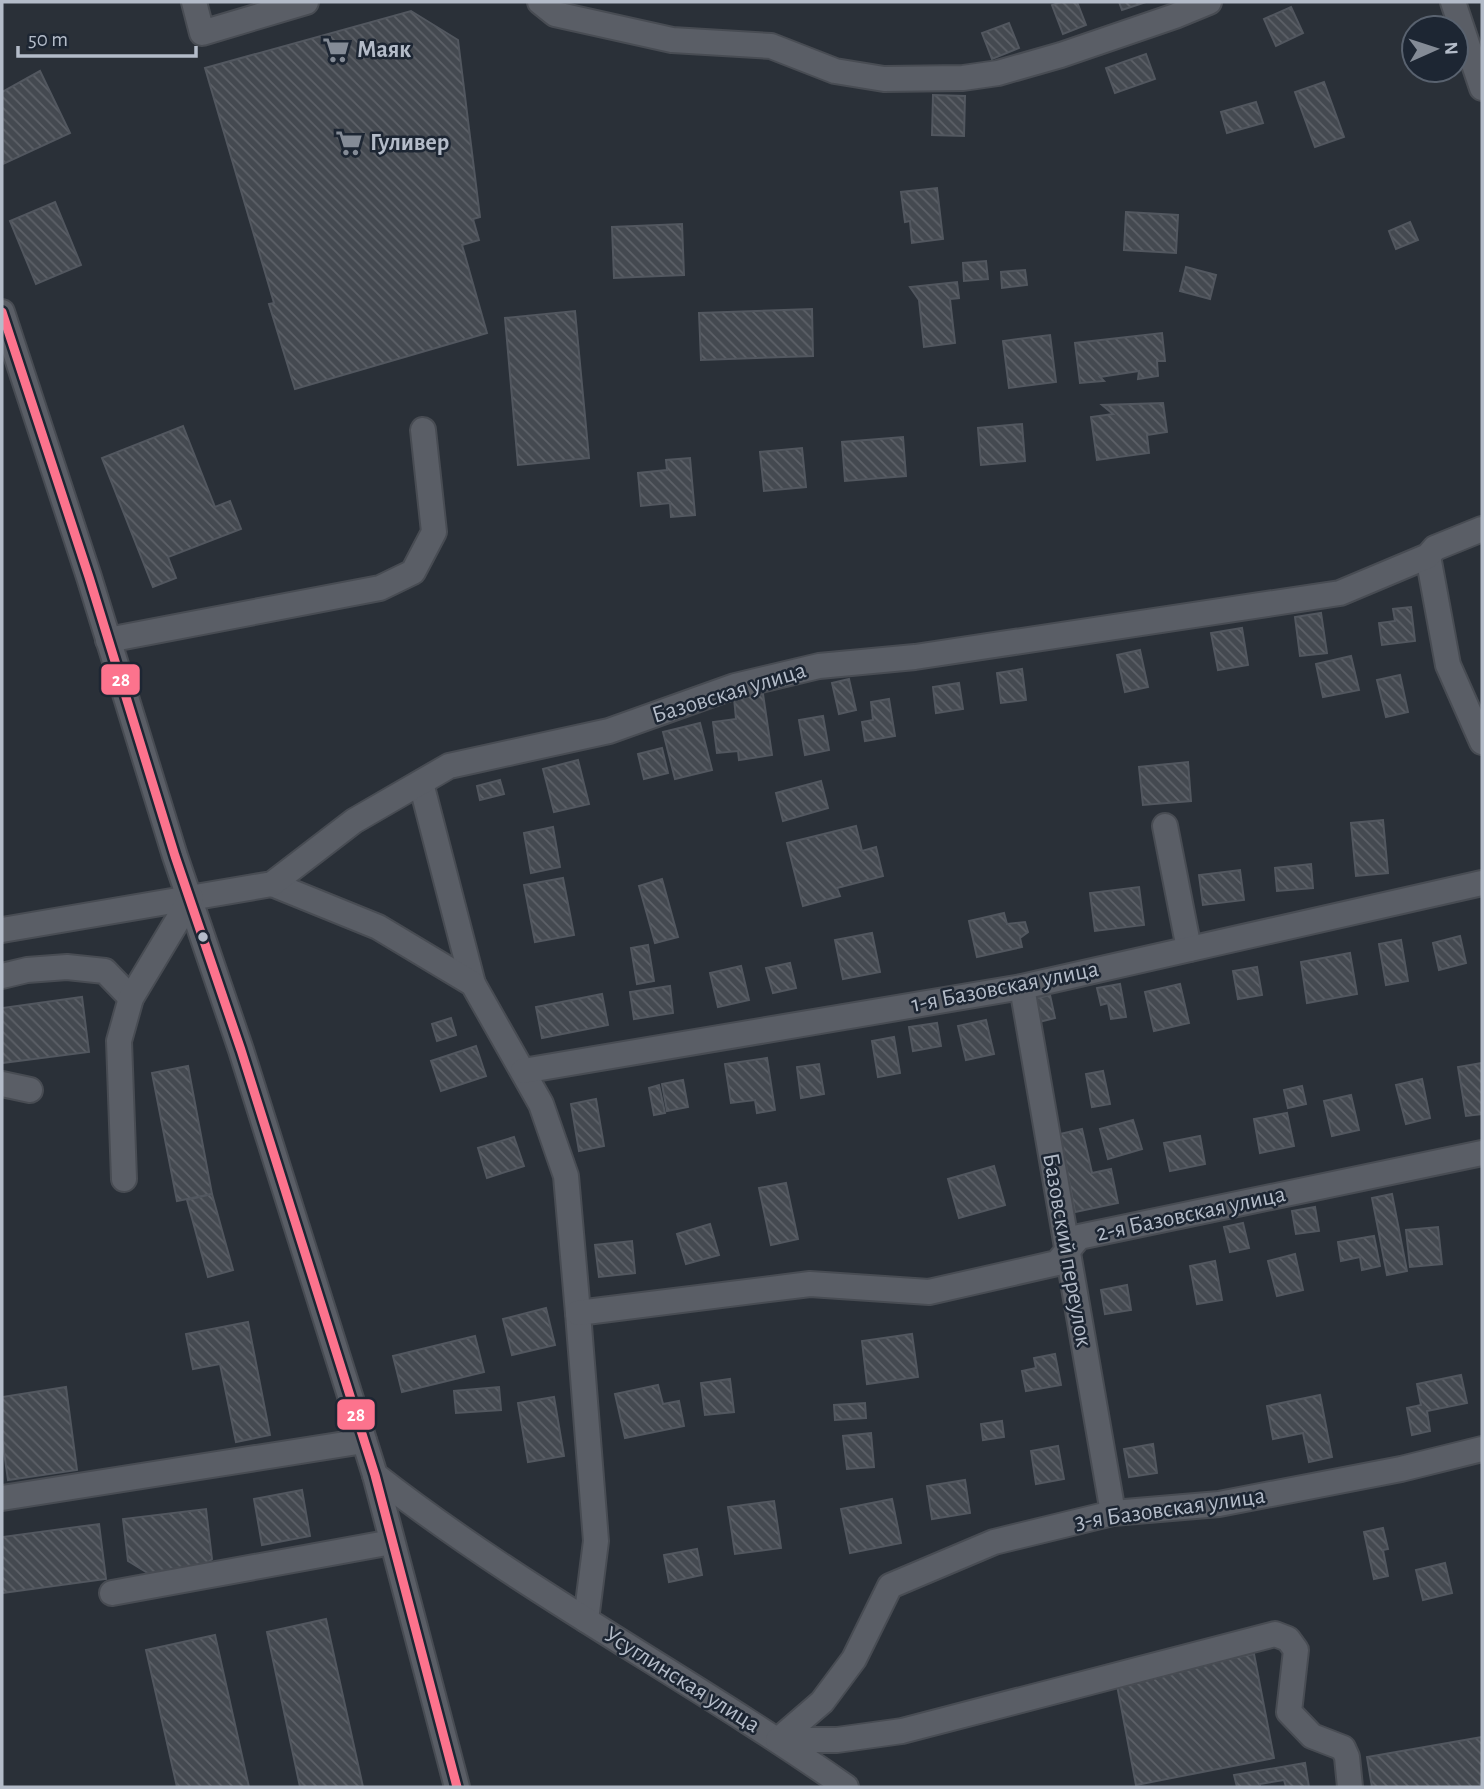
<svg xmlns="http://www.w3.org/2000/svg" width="1484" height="1789" viewBox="0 0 1484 1789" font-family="'Alegreya Sans',sans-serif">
<defs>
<pattern id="building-back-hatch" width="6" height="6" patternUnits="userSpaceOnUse" patternTransform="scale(1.75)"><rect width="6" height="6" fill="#444950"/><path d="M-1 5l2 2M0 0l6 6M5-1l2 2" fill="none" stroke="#5d6168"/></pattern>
</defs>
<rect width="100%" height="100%" fill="#2a3038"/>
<!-- building -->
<g fill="url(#building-back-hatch)" stroke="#52575f" stroke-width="2">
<path d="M1061,2H1077L1086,25L1063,34L1052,5Z"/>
<path d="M1119,2H1146L1122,10Z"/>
<path d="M1291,7L1303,33L1276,46L1264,19Z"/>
<path d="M411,11L458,40L480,217L473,219L479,240L462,245L487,333L295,389L269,304L274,303L205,68Z"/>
<path d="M1009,23L1019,48L992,59L982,33Z"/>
<path d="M1146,54L1155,79L1115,93L1106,68Z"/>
<path d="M40,71L70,133L3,164L2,92Z"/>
<path d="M1324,82L1344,137L1315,147L1295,92Z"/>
<path d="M933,95L965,96L964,136L932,135Z"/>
<path d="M1256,102L1263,123L1227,133L1221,112Z"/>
<path d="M937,188L943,239L912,243L910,221L905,222L901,192Z"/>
<path d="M55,202L81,265L36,284L10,221Z"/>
<path d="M1126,212L1178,215L1176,253L1124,250Z"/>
<path d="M1410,222L1418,240L1396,249L1389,231Z"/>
<path d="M682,224L684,275L614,278L612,227Z"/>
<path d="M986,261L988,279L964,281L963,263Z"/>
<path d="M1186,267L1216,275L1210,299L1180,291Z"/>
<path d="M1025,270L1027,285L1002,288L1001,272Z"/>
<path d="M957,282L959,298L950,299L955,343L924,347L919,300L910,287Z"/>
<path d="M812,309L813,356L701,360L699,313Z"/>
<path d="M575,311L589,458L518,465L505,318Z"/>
<path d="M1162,333L1165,361H1157L1158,376L1138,379L1139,371L1100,377L1104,381L1080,383L1075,343Z"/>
<path d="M1050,335L1056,382L1009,388L1003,341Z"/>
<path d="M1163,403L1167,432L1147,435L1149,453L1097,460L1091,417L1113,414L1102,405Z"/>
<path d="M1022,424L1025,461L981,465L978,428Z"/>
<path d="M183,426L215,507L230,501L241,529L168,557L176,578L153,587L102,458Z"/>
<path d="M903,437L906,476L845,481L842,442Z"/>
<path d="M802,448L806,487L764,491L760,452Z"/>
<path d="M690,458L695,515L671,517L670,503L641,506L638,473L667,470L666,460Z"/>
<path d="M1411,607L1415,641L1382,645L1379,623L1395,621L1393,609Z"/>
<path d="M1321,613L1327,653L1300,656L1295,617Z"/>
<path d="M1242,628L1248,665L1218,670L1211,633Z"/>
<path d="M1140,650L1148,687L1125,692L1117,655Z"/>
<path d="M1351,656L1359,690L1323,697L1316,664Z"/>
<path d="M1022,669L1026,700L1001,703L997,673Z"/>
<path d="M1400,675L1408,712L1386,717L1377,680Z"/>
<path d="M849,679L856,710L839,714L832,683Z"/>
<path d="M959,683L963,709L936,713L933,687Z"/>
<path d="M763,694L772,755L739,760L738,751L717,753L713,722L736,719L734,698Z"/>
<path d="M889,699L895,736L865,741L862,722L873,720L871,702Z"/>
<path d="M823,716L829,750L805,755L799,720Z"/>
<path d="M700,723L712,770L675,779L663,732Z"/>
<path d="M662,748L668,773L644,779L638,754Z"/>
<path d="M578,760L589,804L554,812L543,769Z"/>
<path d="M1188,762L1191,801L1143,805L1139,767Z"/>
<path d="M500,780L504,794L480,800L477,786Z"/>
<path d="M821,781L828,808L783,821L776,793Z"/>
<path d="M1383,820L1388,873L1356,876L1351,823Z"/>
<path d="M856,826L862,851L876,847L883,876L837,888L840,896L803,906L787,843Z"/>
<path d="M553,827L560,867L531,873L524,833Z"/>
<path d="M1311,864L1313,888L1277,891L1275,868Z"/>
<path d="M1240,870L1244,900L1203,905L1199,875Z"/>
<path d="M563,878L574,935L535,942L524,885Z"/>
<path d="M662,879L678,937L655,943L639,886Z"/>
<path d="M1139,887L1144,925L1095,931L1090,893Z"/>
<path d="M1004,913L1007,924L1025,922L1028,932L1020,938L1022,947L977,957L969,921Z"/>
<path d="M872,933L880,972L843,979L835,940Z"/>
<path d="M1460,936L1466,963L1439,970L1433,943Z"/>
<path d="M1401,940L1408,981L1386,985L1379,944Z"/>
<path d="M648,945L654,981L637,984L631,948Z"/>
<path d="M1350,953L1357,994L1307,1003L1301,962Z"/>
<path d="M790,963L796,988L773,993L766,968Z"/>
<path d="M741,966L749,1000L718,1007L710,973Z"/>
<path d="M1257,967L1262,995L1238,999L1233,971Z"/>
<path d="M1120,984L1126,1017L1111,1019L1108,1003L1101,1005L1097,988Z"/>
<path d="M1180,984L1189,1023L1154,1031L1145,992Z"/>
<path d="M670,986L673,1013L634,1019L630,992Z"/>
<path d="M602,994L608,1025L542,1038L536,1007Z"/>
<path d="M1050,995L1055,1018L1039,1022L1034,999Z"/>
<path d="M82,997L89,1052L2,1063V1008Z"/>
<path d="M451,1018L456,1035L437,1041L432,1024Z"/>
<path d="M986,1020L994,1054L966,1060L958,1026Z"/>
<path d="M937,1023L941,1046L913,1051L909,1027Z"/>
<path d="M894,1037L900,1073L878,1077L872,1041Z"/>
<path d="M476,1046L486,1076L441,1091L431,1061Z"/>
<path d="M767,1058L775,1110L757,1113L755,1100L731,1103L725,1064Z"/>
<path d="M1482,1063V1114L1466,1116L1458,1067Z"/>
<path d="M819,1064L824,1094L801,1098L797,1067Z"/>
<path d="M188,1066L212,1194L177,1201L152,1073Z"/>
<path d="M1103,1071L1110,1104L1092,1107L1086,1074Z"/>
<path d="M1422,1079L1430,1118L1406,1124L1396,1085Z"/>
<path d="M683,1080L688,1107L667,1111L662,1084Z"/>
<path d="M659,1085L665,1113L654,1115L649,1088Z"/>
<path d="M1302,1086L1306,1104L1288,1108L1284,1090Z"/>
<path d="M1351,1095L1359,1130L1332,1136L1324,1101Z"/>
<path d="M596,1099L604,1146L579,1151L571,1104Z"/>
<path d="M1287,1113L1294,1146L1260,1153L1254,1119Z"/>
<path d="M1133,1120L1142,1149L1108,1159L1100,1129Z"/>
<path d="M1082,1129L1092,1173L1111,1169L1118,1203L1075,1212L1060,1134Z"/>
<path d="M1200,1136L1205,1164L1170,1171L1164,1143Z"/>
<path d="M514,1137L524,1166L487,1178L478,1148Z"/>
<path d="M994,1166L1005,1205L959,1218L948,1179Z"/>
<path d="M786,1183L798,1239L771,1245L759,1188Z"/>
<path d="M212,1194L233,1270L208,1277L187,1200Z"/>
<path d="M1392,1194L1407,1271L1387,1275L1372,1198Z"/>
<path d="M1315,1207L1319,1231L1296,1234L1292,1211Z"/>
<path d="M1243,1223L1249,1248L1230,1252L1224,1227Z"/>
<path d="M710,1224L719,1255L686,1264L677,1234Z"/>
<path d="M1438,1227L1442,1264L1410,1267L1406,1230Z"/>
<path d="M1374,1236L1380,1266L1362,1270L1360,1257L1341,1261L1338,1242Z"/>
<path d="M632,1241L635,1273L599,1277L595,1245Z"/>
<path d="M1295,1254L1303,1290L1277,1296L1268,1261Z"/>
<path d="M1215,1261L1222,1300L1197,1304L1190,1266Z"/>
<path d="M1127,1285L1131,1310L1105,1314L1101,1290Z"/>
<path d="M546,1308L555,1345L512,1355L503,1319Z"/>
<path d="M248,1322L270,1435L236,1442L220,1364L193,1369L186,1334Z"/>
<path d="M912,1334L918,1377L867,1384L862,1341Z"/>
<path d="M475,1336L484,1372L402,1392L393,1356Z"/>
<path d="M1055,1354L1061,1385L1026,1391L1022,1371L1036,1368L1034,1358Z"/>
<path d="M1461,1375L1467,1403L1427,1411L1430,1431L1412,1435L1407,1408L1421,1405L1417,1384Z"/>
<path d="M730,1379L734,1412L705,1415L701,1383Z"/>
<path d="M658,1385L663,1404L679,1401L684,1426L625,1438L615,1394Z"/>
<path d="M66,1387L77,1470L8,1480L2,1438V1397Z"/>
<path d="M499,1387L501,1410L456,1413L454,1391Z"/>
<path d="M1320,1395L1332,1457L1309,1462L1303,1433L1273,1439L1267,1406Z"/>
<path d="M554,1397L564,1456L528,1462L518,1403Z"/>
<path d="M865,1403L866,1418L835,1420L834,1405Z"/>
<path d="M1002,1421L1004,1437L983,1440L981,1424Z"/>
<path d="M871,1433L874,1467L847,1469L843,1436Z"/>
<path d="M1153,1444L1157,1473L1129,1477L1124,1449Z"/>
<path d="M1058,1446L1064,1479L1036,1484L1031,1451Z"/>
<path d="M965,1480L970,1513L932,1519L927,1486Z"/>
<path d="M302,1490L310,1536L262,1545L254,1499Z"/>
<path d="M892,1499L901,1543L850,1553L841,1509Z"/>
<path d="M774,1501L781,1548L735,1554L728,1507Z"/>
<path d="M206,1509L212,1559L201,1568L151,1575L128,1561L123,1519Z"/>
<path d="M99,1524L106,1579L2,1593V1537Z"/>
<path d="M1383,1528L1388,1549L1383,1550L1388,1576L1374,1579L1364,1532Z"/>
<path d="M697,1549L702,1575L669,1582L664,1555Z"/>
<path d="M1445,1563L1452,1593L1423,1600L1416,1570Z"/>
<path d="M326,1619L363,1787H300L267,1632Z"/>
<path d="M215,1635L249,1787H177L146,1650Z"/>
<path d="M1254,1654L1274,1758L1136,1785L1116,1680Z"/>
<path d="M1482,1737V1787H1372L1367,1757Z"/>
<path d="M1305,1763L1309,1787H1286L1284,1780L1260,1784V1787H1237L1234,1775Z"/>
</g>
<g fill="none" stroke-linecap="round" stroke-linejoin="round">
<defs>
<g id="minor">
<path d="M194,2L202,33L306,2"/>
<path d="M540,2L555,14L672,40L771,46L835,71L884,79L963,78L998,73L1061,55L1175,16L1209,2"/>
<path d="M1453,2L1482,88"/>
<path d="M2,312L89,577L175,856L241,1050L375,1475L457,1787"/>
<path d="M1428,556L1448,665L1482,742"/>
<path d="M108,640L380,588L413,572L434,532L423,430"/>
<path d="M421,783L473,984"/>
<path d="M1165,826L1189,949"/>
<path d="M272,884L378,927L473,984L541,1104L566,1176L578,1313L596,1541L586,1620"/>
<path d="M2,930L272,884L354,821L449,766L609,731L735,686L819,666L915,657L1340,593L1428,556L1435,548L1482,529"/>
<path d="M2,976L27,970L67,967L105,971L131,998"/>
<path d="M1022,987L1113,1513"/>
<path d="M523,1071L1022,987L1482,883"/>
<path d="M2,1084L30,1090"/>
<path d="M124,1179L119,1041L131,998L191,898"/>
<path d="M578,1313L810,1284L929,1292L1057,1263L1079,1237L1482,1153"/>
<path d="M375,1475C523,1591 692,1679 846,1787"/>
<path d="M2,1498L364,1441"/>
<path d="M112,1593L392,1542"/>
<path d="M778,1740L822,1702L854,1659L890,1586L994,1542L1113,1513L1219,1504L1401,1469L1482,1449"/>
<path d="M778,1740H837L902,1731L1275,1634L1288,1639L1296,1650L1289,1712L1312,1736L1343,1748L1347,1757L1350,1787"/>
</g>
</defs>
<!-- minor casing -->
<use href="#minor" stroke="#484c53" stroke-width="28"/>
<!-- minor -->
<use href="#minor" stroke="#5a5e66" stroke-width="24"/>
<defs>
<path id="bus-1" d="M2,312L89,577L175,856L241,1050L375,1475L457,1787"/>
</defs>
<!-- bus-1 casing -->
<use href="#bus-1" stroke="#1d2633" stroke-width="14"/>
<!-- bus-1 -->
<use href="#bus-1" stroke="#fc738d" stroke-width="9"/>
</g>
<!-- icons -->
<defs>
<symbol id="supermarket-bare" viewBox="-9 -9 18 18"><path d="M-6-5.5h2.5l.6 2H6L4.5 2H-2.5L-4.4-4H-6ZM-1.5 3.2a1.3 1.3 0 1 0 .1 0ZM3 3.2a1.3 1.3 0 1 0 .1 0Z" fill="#848b96" stroke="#1d2633" stroke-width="2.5" paint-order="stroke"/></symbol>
</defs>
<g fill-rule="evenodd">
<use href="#supermarket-bare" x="317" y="31" width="38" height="38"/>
<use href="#supermarket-bare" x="330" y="124" width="38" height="38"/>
</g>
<!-- markers -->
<circle fill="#b4bcc9" stroke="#1d2633" stroke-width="2.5" cx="203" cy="937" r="6"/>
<g text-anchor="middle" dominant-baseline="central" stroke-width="5" stroke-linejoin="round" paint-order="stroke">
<!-- poi labels -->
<g font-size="24" font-weight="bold" fill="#b4bcc9" stroke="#1d2633" text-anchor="start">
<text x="357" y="50">Маяк</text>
<text x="370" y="143">Гуливер</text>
</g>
<!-- street labels -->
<g font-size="24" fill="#b4bcc9" stroke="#1d2633">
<text transform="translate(729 693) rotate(-17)">Базовская улица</text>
<text transform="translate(1005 987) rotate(-11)">1-я Базовская улица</text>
<text transform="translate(1191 1214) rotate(-12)">2-я Базовская улица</text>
<text transform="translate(1067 1250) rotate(80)">Базовский переулок</text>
<text transform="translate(1170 1509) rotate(-8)">3-я Базовская улица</text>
<text transform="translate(682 1680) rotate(32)">Усуглинская улица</text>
</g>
</g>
<g stroke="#1d2633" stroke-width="2.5">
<rect x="100" y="663" width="41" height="33" rx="7" fill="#fc738d"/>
<rect x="336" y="1398" width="40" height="33" rx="7" fill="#fc738d"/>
</g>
<g font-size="19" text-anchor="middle" font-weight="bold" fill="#fff">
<text x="121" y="686">28</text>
<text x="356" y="1421">28</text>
</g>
<!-- border -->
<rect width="1484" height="1789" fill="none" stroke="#b4bcc9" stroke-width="7"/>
<!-- north arrow -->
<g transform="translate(1435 49) rotate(87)"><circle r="33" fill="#1d2633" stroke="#59626f" stroke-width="2"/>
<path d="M0-5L12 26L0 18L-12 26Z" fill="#848b96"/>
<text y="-10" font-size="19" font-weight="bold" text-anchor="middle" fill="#b4bcc9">N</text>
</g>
<!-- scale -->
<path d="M18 46v10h178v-10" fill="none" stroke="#b4bcc9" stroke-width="3.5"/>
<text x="28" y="46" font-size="21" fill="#b4bcc9" stroke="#1d2633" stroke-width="5" paint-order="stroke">50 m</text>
</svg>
